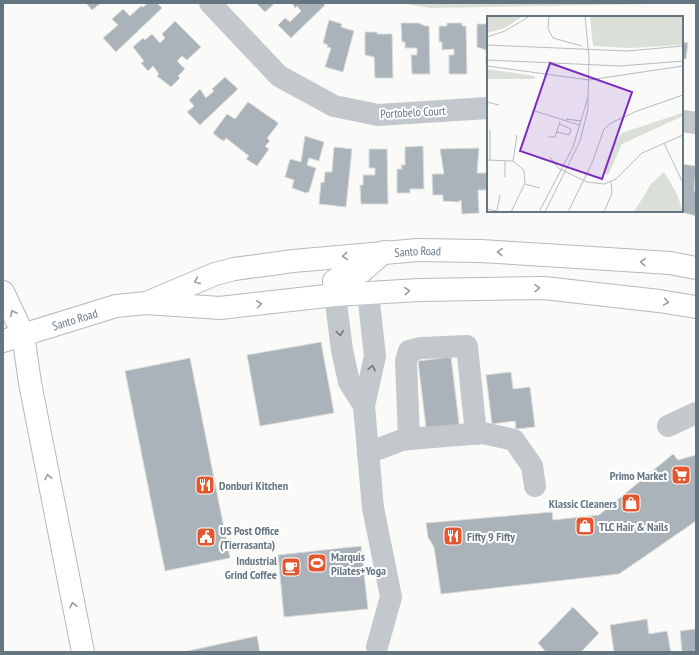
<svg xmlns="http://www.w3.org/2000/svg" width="699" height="655" viewBox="0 0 699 655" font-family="'PT Sans Narrow',sans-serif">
<rect width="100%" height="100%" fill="#fafaf8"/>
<!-- green -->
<path fill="#dadfd7" d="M401,3H654V4L430,8Z"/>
<!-- building -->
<g fill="#aab3b9" stroke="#dcdcda">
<path d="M86,3H101L92,10Z"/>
<path d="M148,3H157L162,8L116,52L103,38L118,25L112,19L123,9L130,16L141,6L143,7Z"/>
<path d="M256,3H275L265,12Z"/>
<path d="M292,3H323L325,5L291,38L278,25L285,18L290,22L301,11L297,6L295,8Z"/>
<path d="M329,20L342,24L341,27L354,31L343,72L325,67L331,48L327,47L328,45L323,43Z"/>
<path d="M175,21L201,47L187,60L182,56L177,61L185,69L178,76L180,78L171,87L157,76L159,74L153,66L148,71L141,63L144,61L133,47L143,38L145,40L152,34L160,43L165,38L162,34Z"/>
<path d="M401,23H419L425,26H429L430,74H412L411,55H417V48H405V42H402Z"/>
<path d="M447,23H462V26H466L467,74H449V55H454V49L442,50V42H439V26H447Z"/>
<path d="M477,24H488V70H486V50L477,47Z"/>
<path d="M365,32H377V34H392L393,78H375L374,57L365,55Z"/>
<path d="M682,42L688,43L686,59H682Z"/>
<path d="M225,77L238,89L200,125L187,112L194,106L189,100L200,89L206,98L214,91L212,89Z"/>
<path d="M248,102L277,122L278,124L267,138L270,141L265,146L269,149L257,166L246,159L249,156L226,138L224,141L220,139L213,133L227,114L235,119Z"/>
<path d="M305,136L324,142L319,161L309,158L307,165L316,168L309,192L306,193L292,188L294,180L285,177L290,159L301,162Z"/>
<path d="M423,146L424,189H410V193H397V169H402L401,165H405V147Z"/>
<path d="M334,147L352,149L346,207L319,204L321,182L324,183L325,172H332Z"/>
<path d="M479,148L477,173H487L488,190H478L479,213L462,214L461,200L458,202L443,201V195H433L432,174H444L440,149Z"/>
<path d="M369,149H387L388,204H361L360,185H363V175H375V168H369Z"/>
<path d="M682,164L696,166L694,191H696V216L677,211H682Z"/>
<path d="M321,342L334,413L260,426L247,355Z"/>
<path d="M451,357L460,431L427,435L418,361Z"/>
<path d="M190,358L230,558L165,571L125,371Z"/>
<path d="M511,372L513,389L530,387L535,427L516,429L515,421L492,424L486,375Z"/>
<path d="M673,454L678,460L696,455V521L619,574L441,594L434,547L428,537L426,523L552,512L553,520L599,515Z"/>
<path d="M361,546L368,609L284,617L278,555Z"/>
<path d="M573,607L599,633L581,652H546L538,643Z"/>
<path d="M647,619L649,634L667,631L671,652H614L610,625Z"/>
<path d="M696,629V652H682L680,631Z"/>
<path d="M257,636L260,652H183Z"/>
</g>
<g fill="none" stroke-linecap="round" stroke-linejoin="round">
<defs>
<g id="major">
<path d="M335,295L334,281L344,274L361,272L384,252"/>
<path id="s1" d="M149,302L215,274L234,269L293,261L418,250L480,251L561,256L670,263L696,268"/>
<path id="s2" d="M3,341L116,306L146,303L220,308L335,295L419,290L544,288L659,301L696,307"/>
</g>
<path id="highway" d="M3,292L23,334L30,383L83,652"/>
</defs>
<!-- major casing -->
<use href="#major" stroke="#b5babe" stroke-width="24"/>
<!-- highway casing -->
<use href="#highway" stroke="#b4b9bd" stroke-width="24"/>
<!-- minor -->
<g stroke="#c3c8cc" stroke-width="22">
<path d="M210,3L279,76L334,106L378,115L488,108"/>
<path d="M682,121L696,123"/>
<path d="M368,294L375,356L364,406L373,508L391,597L377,647"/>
<path d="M335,295L342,350L349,382L364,406"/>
<path d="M668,426L696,413"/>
<path d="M409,439L406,361L409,351L421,348L467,346L476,434"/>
<path d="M368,453L402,440L409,439L483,433L514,440L532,466L535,486"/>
</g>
<!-- major -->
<use href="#major" stroke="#fff" stroke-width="22"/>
<!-- highway -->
<use href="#highway" stroke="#fff" stroke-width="22"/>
</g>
<!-- one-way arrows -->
<defs><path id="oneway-chevron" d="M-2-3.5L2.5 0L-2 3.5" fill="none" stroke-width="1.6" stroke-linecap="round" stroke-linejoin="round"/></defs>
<g stroke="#939fa8">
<use href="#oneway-chevron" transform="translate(500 252) rotate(-177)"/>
<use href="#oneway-chevron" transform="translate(345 256) rotate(175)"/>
<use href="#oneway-chevron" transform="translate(643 262) rotate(-176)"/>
<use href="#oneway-chevron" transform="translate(197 281) rotate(157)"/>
<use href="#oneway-chevron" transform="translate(537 288) rotate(-1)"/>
<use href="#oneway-chevron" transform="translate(407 291) rotate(-5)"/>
<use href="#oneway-chevron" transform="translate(666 302) rotate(10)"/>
<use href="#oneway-chevron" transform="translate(259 304) rotate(-7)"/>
<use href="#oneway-chevron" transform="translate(13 313) rotate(-116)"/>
<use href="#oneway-chevron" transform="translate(48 477) rotate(-101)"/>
<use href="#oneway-chevron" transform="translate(73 605) rotate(-102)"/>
</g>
<g stroke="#6a7a87">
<use href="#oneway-chevron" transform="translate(340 333) rotate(83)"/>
<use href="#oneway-chevron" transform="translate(372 368) rotate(-78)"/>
</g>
<!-- icons -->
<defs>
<symbol id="supermarket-square" viewBox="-11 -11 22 22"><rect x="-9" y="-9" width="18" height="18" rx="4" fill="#e4572e" stroke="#fff"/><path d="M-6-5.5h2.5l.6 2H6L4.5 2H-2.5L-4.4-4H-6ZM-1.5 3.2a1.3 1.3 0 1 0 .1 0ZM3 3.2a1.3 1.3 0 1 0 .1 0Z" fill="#fff"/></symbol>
<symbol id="restaurant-square" viewBox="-11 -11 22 22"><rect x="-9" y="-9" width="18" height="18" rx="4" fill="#e4572e" stroke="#fff"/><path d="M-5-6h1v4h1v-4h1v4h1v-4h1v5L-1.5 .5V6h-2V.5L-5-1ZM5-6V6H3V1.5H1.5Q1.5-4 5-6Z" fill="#fff"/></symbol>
<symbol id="shop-square" viewBox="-11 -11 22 22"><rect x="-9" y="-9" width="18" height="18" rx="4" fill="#e4572e" stroke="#fff"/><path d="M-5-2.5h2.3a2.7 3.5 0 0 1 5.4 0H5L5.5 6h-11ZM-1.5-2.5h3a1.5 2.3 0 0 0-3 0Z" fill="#fff"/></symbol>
<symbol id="civic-square" viewBox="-11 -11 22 22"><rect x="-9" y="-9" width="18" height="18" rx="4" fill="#e4572e" stroke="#fff"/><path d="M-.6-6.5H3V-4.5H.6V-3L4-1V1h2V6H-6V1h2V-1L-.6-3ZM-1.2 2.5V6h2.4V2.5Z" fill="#fff"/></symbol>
<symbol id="stadium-square" viewBox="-11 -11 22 22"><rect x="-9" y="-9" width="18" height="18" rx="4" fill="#e4572e" stroke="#fff"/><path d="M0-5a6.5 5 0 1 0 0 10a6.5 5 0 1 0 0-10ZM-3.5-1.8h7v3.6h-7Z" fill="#fff"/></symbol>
<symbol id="cafe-square" viewBox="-11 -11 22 22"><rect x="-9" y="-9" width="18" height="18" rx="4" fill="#e4572e" stroke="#fff"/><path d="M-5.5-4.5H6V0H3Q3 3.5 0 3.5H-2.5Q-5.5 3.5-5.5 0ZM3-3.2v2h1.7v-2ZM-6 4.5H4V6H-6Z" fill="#fff"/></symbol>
</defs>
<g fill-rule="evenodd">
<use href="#supermarket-square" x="670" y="464" width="22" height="22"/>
<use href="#restaurant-square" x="194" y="474" width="22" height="22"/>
<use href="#shop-square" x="620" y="492" width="22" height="22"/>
<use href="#shop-square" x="574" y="515" width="22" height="22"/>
<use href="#restaurant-square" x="442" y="525" width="22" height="22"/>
<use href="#civic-square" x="195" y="526" width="22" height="22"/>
<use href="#stadium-square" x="306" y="552" width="22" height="22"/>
<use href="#cafe-square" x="280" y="556" width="22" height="22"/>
</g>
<g text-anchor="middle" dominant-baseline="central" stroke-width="4" stroke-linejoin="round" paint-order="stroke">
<!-- street labels -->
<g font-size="12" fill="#657683" stroke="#fff">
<text transform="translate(413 112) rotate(-3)">Portobelo Court</text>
<text stroke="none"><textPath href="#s1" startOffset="276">Santo Road</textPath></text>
<text stroke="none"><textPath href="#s2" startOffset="75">Santo Road</textPath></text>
</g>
<!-- poi labels -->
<g font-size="12" font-weight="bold" fill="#657683" stroke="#fff" text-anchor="start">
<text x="667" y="475" text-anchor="end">Primo Market</text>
<text x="219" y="485">Donburi Kitchen</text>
<text x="617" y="503" text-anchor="end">Klassic Cleaners</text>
<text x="599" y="526">TLC Hair &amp; Nails</text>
<text x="220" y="530">US Post Office<tspan x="220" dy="14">(Tierrasanta)</tspan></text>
<text x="467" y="536">Fifty 9 Fifty</text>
<text x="331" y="556">Marquis<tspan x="331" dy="14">Pilates+Yoga</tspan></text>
<text x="277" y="560" text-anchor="end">Industrial<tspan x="277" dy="14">Grind Coffee</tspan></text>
</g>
</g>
<!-- overview -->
<g transform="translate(487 16)">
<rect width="196" height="196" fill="#fafaf8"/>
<path d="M0,0H36L18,12L0,17ZM103,0H196V29L143,32L106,30ZM0,53L48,60V63H0ZM195,97L196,100L135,128L121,159L116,157L126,129L135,117ZM177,156L190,178L196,196H147L164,168Z" fill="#dadfd7"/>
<path fill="none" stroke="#b5bdc2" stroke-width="1" d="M62,0L61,13L66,22L95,30M0,21L18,15L43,0M0,29L140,35L196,30M0,44L133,50L196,45M0,50L102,64L196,50M0,86L12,89M48,95L92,109M79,103L94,105M3,114V144M70,116L82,119L84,113L73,108M61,121H68L73,106M177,127L196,167M63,141L71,152L100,166L117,168L129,163L155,137L196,119M0,144L26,145L37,154L38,167L24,196M26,145L30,119M18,161V145M38,168L53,172M0,193L15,196M10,194L13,179M52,196L86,131L101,81L102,41L98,0M58,196L93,125L101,93V82M81,196L105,147L117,113L124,107L150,95L196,79M117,196L125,177L124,166"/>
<path fill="#7b2cbf" fill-opacity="0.15" stroke="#7b2cbf" stroke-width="2" d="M63,47L145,76L115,163L33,135Z"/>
<rect width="196" height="196" fill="none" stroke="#657683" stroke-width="2"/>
</g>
<!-- border -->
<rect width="699" height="655" fill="none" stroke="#657683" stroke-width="8"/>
</svg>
